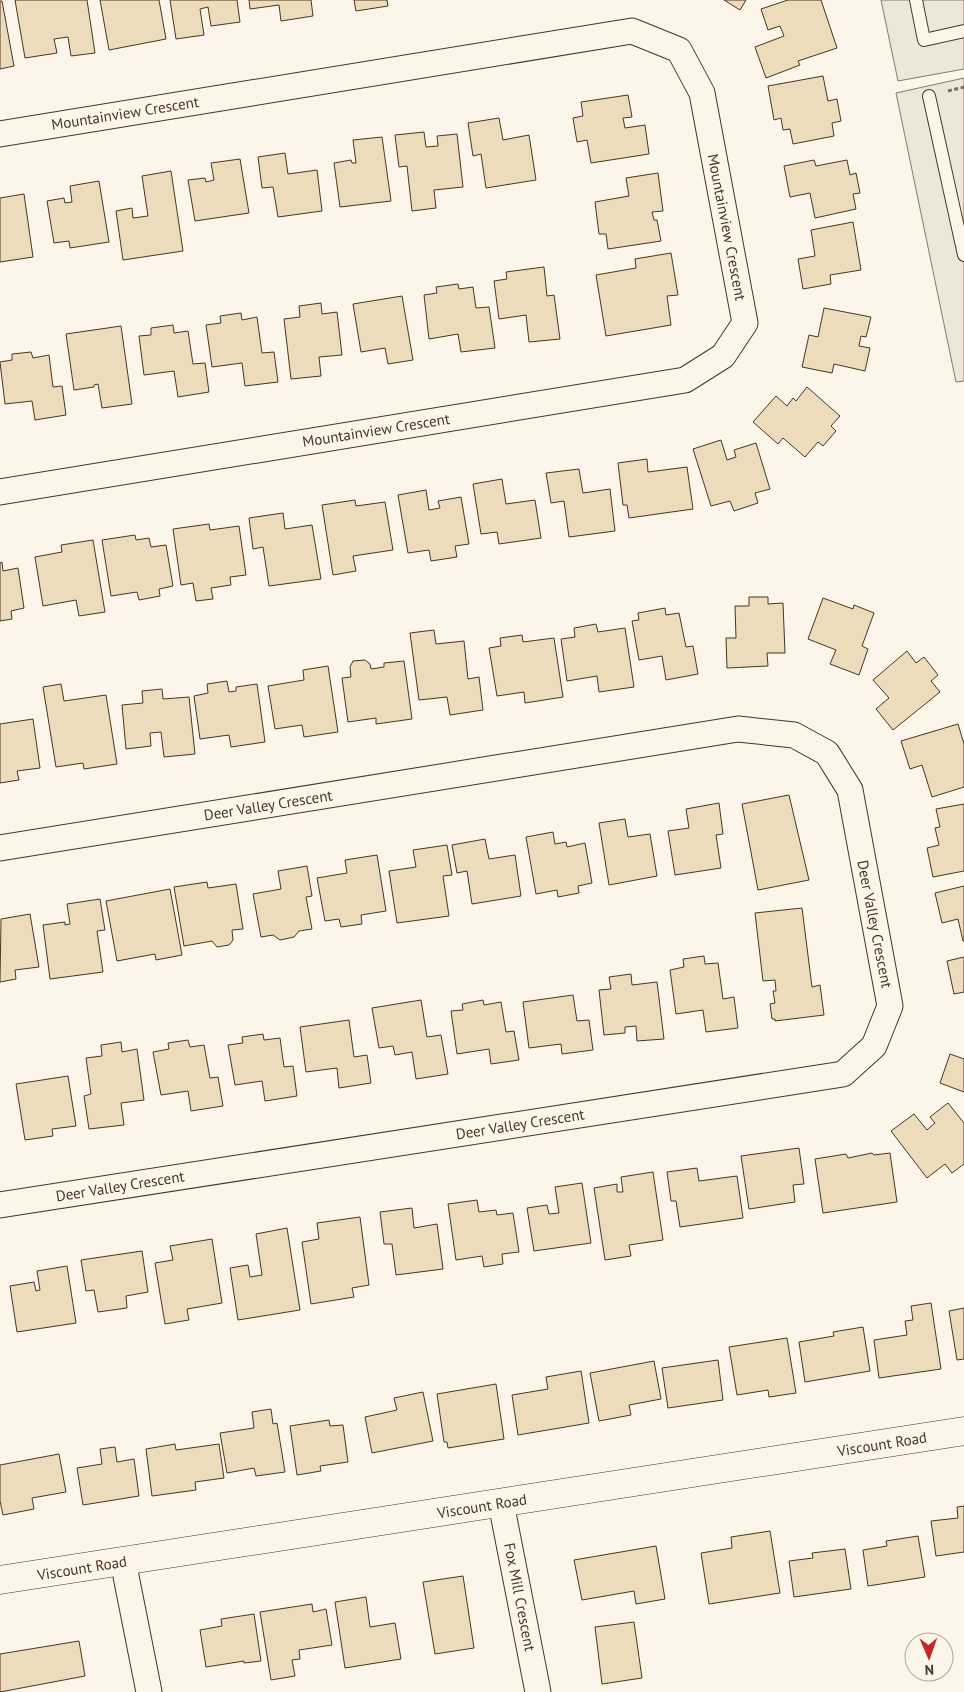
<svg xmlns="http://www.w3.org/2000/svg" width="964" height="1692" viewBox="0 0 964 1692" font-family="'PT Sans',sans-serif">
<rect width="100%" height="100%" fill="#fbf6e9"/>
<!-- parking -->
<g fill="#ede7d9" stroke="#887966">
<path d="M881,0H964V69L898,81Z"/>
<path d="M964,78V381L956,382L896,93Z"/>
</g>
<!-- building -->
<g fill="#ecdcbc" stroke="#4a3520">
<path d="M15,0H87L95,53L71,56L68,37L54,39L57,53L25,58Z"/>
<path d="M100,0H159L166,39L109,50Z"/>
<path d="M170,0H237L240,22L211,26L208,7L200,9L204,35L176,39Z"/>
<path d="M249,0H311L313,16L281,21L279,5L250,9Z"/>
<path d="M354,0H387L388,6L356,11Z"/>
<path d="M724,0H746L740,10Z"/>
<path d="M788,0H821L837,48L798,61L800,65L766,78L755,47L784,36L780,26L768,30L761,9Z"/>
<path d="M0,1H2L14,66L0,69Z"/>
<path d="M823,76L828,101L837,99L841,121L832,123L834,136L793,144L790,129L783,130L781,118L774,120L768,86Z"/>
<path d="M628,95L632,117L623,118L625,128L645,125L649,154L591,163L587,140L577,142L573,118L583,116L581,102Z"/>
<path d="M499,118L503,140L529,135L536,180L486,188L481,154L473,156L468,123Z"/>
<path d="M424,132L426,147L438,146L437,136L457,134L463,187L434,190L436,208L412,211L407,166L399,167L395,135Z"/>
<path d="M382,137L391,201L340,207L334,163L351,160L352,163H356L353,140Z"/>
<path d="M285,153L288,174L317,170L322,211L278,217L273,187L262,188L258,157Z"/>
<path d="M240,159L249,213L195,221L188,180L205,178L206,182L214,180L211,163Z"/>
<path d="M814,160L816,166L847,160L850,175L856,173L860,193L853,194L856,209L815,218L810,193L790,197L784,166Z"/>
<path d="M171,171L183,251L123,260L116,211L132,208L133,218L148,216L142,176Z"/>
<path d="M658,173L663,211L652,212L654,220H657L661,241L608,249L606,234H599L595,202L629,196L626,178Z"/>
<path d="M99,181L109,242L70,248L69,241L54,243L47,201L64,198L65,203L72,202L70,186Z"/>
<path d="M24,194L33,257L0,262V198Z"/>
<path d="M853,222L861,270L830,275L831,284L803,289L798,259L815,256L811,230Z"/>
<path d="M671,253L678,295L667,296L671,325L606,336L596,275L636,268L635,259Z"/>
<path d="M544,267L547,296L554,295L560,339L529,342L526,315L499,319L494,281L507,279L506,272Z"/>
<path d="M458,284L459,289L473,287L476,308L489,307L495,348L461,352L458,334L429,339L424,295L437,293L436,287Z"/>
<path d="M402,296L413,360L388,364L385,348L361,352L353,304Z"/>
<path d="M321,303L322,314L337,312L342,355L319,357L321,376L291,379L284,319L300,317L299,306Z"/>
<path d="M824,308L871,317L866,337L861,336L859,346L870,348L865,371L834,364L832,373L802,367L809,335L818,337Z"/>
<path d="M241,313L242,320L257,317L262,353L274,352L278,382L245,386L242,363L212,367L206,325L221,323L220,316Z"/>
<path d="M173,325L174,333L188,331L193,364L205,363L209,392L178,397L174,371L144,375L139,336L151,335V328Z"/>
<path d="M121,326L132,404L102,408L98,384L94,385V387L74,390L66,334Z"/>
<path d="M31,352L33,358L49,355L53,387L62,386L66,415L35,420L32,401L5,404L0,362L12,360V354Z"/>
<path d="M807,387L840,416L831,426L836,431L823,446L818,442L805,457L783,438L778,444L753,422L776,396L787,406L793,398L796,401Z"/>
<path d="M721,440L727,460L736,457L734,450L756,443L770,489L755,493L758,503L734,511L730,501L711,506L693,449Z"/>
<path d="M647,459L648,472L687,467L693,509L629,518L627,505H623L618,463Z"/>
<path d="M579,469L583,493L610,489L615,531L569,537L564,501L551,503L546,473Z"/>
<path d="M502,479L506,504L535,500L541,538L499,544L497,532L481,534L473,484Z"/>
<path d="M426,490L429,510L440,508L438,501L461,497L469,544L455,546L457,557L431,561L429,550L408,553L398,495Z"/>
<path d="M355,500L356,506L385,502L393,550L353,556L356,571L333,575L322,505Z"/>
<path d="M283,513L285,529L312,525L321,579L269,586L263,547L253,549L249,518Z"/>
<path d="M209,524L210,530L239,526L246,575L230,577L231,585L211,588L213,599L196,601L193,583L181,585L173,529Z"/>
<path d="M135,535L136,540L149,538L151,547L166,545L173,586L159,589L160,596L139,600L137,592L111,596L102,540Z"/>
<path d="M93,540L105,612L79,616L76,600L43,606L35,557L62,552L61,545Z"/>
<path d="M2,562L3,571L18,568L24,608L11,611L12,619L0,621V563Z"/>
<path d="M749,597H768V604L783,603L785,653H767L768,666L727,668L726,638H736L735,606H749Z"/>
<path d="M823,598L853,609L854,605L874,613L862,646L868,649L859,675L830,664L836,650L808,639Z"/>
<path d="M665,608L666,615L679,613L686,647L693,646L698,674L666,680L662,656L639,660L632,621L639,620L638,613Z"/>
<path d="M596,624L598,632L625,628L634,687L599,692L597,676L567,681L561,639L575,637L574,628Z"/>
<path d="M434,630L436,644L464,641L468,679L479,677L483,710L450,715L447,697L419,700L410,633Z"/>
<path d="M522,635L523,642L554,638L563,697L525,703L524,692L497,696L489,648L501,646L500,638Z"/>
<path d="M907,651L916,663L924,657L938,675L931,681L940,692L893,730L876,709L889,698L873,680Z"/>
<path d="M365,660L370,664L371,669L384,667V663L404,661L412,719L376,724V718L348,722L342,678L351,677L350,667L353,661Z"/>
<path d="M328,666L338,732L304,737L302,725L275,729L268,686L304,680L303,670Z"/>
<path d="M227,681L229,692L236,691V687L257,684L265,742L231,747L229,735L200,739L194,696L208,693L207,684Z"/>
<path d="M61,684L64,701L106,695L117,764L84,769L83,763L56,767L43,687Z"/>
<path d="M162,689L163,699L189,697L195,754L164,757L161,732L150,733L151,746L126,749L122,705L143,703L142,691Z"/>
<path d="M33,719L40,768L17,771L19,780L0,783V724Z"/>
<path d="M958,724L964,744V787L932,797L922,765L910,769L901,741Z"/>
<path d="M789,795L809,880L758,890L742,804Z"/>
<path d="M719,803L723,834L716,835L721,868L675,875L668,831L689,828L686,809Z"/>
<path d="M964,804V871L933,877L927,848L939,845L935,828L940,827L936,809Z"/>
<path d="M625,819L628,837L650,834L657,876L609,885L599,823Z"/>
<path d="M553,832L555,844L566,842L567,847L585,843L592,883L578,886L579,893L558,897L557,890L536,894L526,837Z"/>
<path d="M485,839L489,859L515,855L521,896L472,904L467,871L457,873L452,845Z"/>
<path d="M447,845L452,875L443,876L449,916L397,923L389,871L416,867L413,850Z"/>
<path d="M377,855L386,911L361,915L362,924L341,927L339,919L325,921L317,878L347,873L345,860Z"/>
<path d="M307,866L312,896L306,897L312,929L299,931L294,937L280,940L273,935L261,937L253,894L281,889L278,871Z"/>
<path d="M207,882L208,888L236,884L243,929L232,930L233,940L229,945L217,947L212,941L184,946L174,887Z"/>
<path d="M964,886V941H963L958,919L942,923L935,893Z"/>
<path d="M170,889L182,955L156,960L155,954L117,961L106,901Z"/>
<path d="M100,899L105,930L97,931L103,972L50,979L43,925L65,922V925L70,924L67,904Z"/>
<path d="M802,908L812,987L820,985L824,1015L775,1021V1019H772L770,1004L775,1003L773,991H776L775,980L763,981L755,913Z"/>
<path d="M30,914L39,967L15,970L16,979L0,982L1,919Z"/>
<path d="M704,956L705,964L718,963L723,999L734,997L738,1028L706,1032L703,1010L676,1014L670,970L684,967L683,959Z"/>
<path d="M964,957V992L954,994L947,961Z"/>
<path d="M631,974L632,985L657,982L664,1039L637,1041L636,1026L625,1027V1033L604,1035L599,990L611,989L609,977Z"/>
<path d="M573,995L577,1021L589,1020L593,1050L562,1054L561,1044L529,1048L523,1002Z"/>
<path d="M421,1000L427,1037L441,1035L448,1074L416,1079L412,1052L395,1055L393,1046L379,1048L372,1008Z"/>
<path d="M483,1000L484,1005L501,1002L506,1032L514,1031L519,1060L491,1064L489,1049L457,1054L451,1011L463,1010L462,1004Z"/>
<path d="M349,1020L354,1057L367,1055L371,1083L339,1088L337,1068L306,1072L300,1027Z"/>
<path d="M263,1034L264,1040L280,1038L284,1067L293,1066L297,1096L265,1101L262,1081L235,1085L228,1045L243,1043L242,1037Z"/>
<path d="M188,1040L190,1047L204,1045L210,1078L218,1077L223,1106L191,1111L188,1091L161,1095L153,1052L169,1049L168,1043Z"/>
<path d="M121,1042L122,1052L137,1049L144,1100L121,1103L124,1125L89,1129L84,1096L91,1094L86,1058L102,1056L101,1045Z"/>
<path d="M950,1054L964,1059V1092L940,1083Z"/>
<path d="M68,1076L76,1126L52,1129L53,1136L25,1140L16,1084Z"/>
<path d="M948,1103L964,1123V1164L952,1173L945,1164L927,1178L891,1131L914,1114L927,1130L935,1123L930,1117Z"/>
<path d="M799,1148L804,1184L793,1185L795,1202L749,1209L741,1156Z"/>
<path d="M872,1153L874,1155L890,1153L897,1202L823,1213L815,1159L846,1154L848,1158Z"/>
<path d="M697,1168L699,1181L737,1176L743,1218L680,1227L676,1201H671L667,1172Z"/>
<path d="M653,1172L663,1240L629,1245L631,1256L605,1260L594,1188L617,1184V1192H623L621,1177Z"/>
<path d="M582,1183L591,1243L534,1251L527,1208L547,1205L549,1214L559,1213L555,1187Z"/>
<path d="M477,1200L479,1212L496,1210L497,1215L513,1213L519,1252L502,1254L503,1264L484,1267L482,1256L456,1260L448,1204Z"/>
<path d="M412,1208L414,1228L437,1224L443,1269L396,1275L392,1244H384L380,1212Z"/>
<path d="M360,1217L369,1285L352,1288L354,1297L311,1304L302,1242L319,1239L317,1223Z"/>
<path d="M287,1228L300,1310L238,1320L230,1268L248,1265L250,1277L262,1275L256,1234Z"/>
<path d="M212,1239L222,1303L187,1309L189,1320L165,1324L155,1263L173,1260L170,1246Z"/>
<path d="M142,1251L148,1292L126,1296L127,1308L98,1312L94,1290L86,1291L81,1260Z"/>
<path d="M67,1266L76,1323L17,1332L10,1286L34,1282L36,1291L40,1290L37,1271Z"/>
<path d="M931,1303L941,1369L879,1378L874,1340L907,1335L905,1321L913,1320L911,1306Z"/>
<path d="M964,1308V1359L957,1360L949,1311Z"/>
<path d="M863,1327L870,1371L805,1382L799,1342L834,1336L833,1332Z"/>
<path d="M787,1338L796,1393L769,1397L768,1390L737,1395L729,1347Z"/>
<path d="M718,1360L723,1400L668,1408L662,1368Z"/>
<path d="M654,1361L661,1399L629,1405L631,1415L599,1421L590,1373Z"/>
<path d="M581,1371L589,1423L518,1435L512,1395L548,1389L546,1377Z"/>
<path d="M496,1384L504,1439L448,1448L447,1442H444L437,1394Z"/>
<path d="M423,1392L433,1441L372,1453L365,1417L397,1410L394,1398Z"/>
<path d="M271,1409L273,1424L277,1423L285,1472L256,1476L254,1468L227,1473L220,1433L254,1428L252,1412Z"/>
<path d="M329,1420L330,1426L343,1425L348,1462L320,1466L321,1471L297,1475L290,1426Z"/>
<path d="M175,1444L176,1450L219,1444L224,1478L195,1482L196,1490L152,1496L146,1449Z"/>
<path d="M115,1447L117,1462L134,1459L139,1496L83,1505L77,1468L102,1464L100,1449Z"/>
<path d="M59,1454L66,1492L32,1498L34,1509L3,1515L0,1501V1465Z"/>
<path d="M964,1506V1552L936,1556L931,1521L958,1518L957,1507Z"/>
<path d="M770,1531L780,1593L709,1604L701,1553L732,1548L731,1537Z"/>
<path d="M918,1536L925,1577L868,1586L863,1550L887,1546L886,1541Z"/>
<path d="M656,1546L665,1599L636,1604L634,1591L582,1600L574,1560Z"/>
<path d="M845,1549L851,1589L794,1597L789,1561L813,1558L812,1553Z"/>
<path d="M463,1576L474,1648L435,1654L423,1582Z"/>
<path d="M366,1597L370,1627L395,1623L401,1659L345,1668L335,1602Z"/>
<path d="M312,1604L313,1612L326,1609L332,1645L299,1650L300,1659L292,1660L295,1676L271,1680L260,1612Z"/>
<path d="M254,1614L261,1661L244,1663V1661L206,1667L200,1630L222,1626L221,1619Z"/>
<path d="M634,1622L642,1678L602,1684L595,1627Z"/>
<path d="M79,1641L85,1676L0,1692V1654Z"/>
</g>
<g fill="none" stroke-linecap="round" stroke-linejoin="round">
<defs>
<g id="service">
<path d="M916,0L924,40L964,31"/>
<path d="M929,96L964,255"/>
</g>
<g id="minor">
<path d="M0,134L632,31L679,50L702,93L745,323L723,356L685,380L0,492"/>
<path d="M0,848L738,729L794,735L827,753L850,790L890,1006L874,1046L843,1074L0,1205"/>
<path d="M501,1503L538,1692"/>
<path d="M123,1561L149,1692"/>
</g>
<path id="tertiary" d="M0,1580L964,1431"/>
</defs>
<!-- service casing -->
<use href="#service" stroke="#4a3520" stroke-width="14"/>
<!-- minor casing -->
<use href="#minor" stroke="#4a3520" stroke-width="27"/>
<!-- tertiary casing -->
<use href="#tertiary" stroke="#4a3520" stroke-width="29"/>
<!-- path -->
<path stroke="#7f6f5c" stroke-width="3" stroke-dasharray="4 2.5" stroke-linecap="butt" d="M948,91L964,87"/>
<!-- service -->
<use href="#service" stroke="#fbf6e9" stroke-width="12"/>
<!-- minor -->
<use href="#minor" stroke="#fbf6e9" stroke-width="25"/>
<!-- tertiary -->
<use href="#tertiary" stroke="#fbf6e9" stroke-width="28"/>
</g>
<g text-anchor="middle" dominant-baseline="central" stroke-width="4" stroke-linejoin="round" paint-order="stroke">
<!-- street labels -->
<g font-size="15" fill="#4a3520" stroke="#fbf6e9">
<text transform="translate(125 113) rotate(-9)">Mountainview Crescent</text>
<text transform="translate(727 227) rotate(79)">Mountainview Crescent</text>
<text transform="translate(376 430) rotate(-9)">Mountainview Crescent</text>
<text transform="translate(268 805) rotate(-9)">Deer Valley Crescent</text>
<text transform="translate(875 924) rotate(79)">Deer Valley Crescent</text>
<text transform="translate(520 1124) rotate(-9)">Deer Valley Crescent</text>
<text transform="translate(120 1186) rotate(-9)">Deer Valley Crescent</text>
<text transform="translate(882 1444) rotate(-9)">Viscount Road</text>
<text transform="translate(482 1506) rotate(-9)">Viscount Road</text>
<text transform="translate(82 1568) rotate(-9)">Viscount Road</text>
<text transform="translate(520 1597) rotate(79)">Fox Mill Crescent</text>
</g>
</g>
<!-- north arrow -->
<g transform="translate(929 1657) rotate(178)"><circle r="24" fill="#fbf6e9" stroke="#b4a999"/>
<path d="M0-4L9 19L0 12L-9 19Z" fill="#c62828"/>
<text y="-8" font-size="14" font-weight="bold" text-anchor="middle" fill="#4a3520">N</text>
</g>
</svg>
